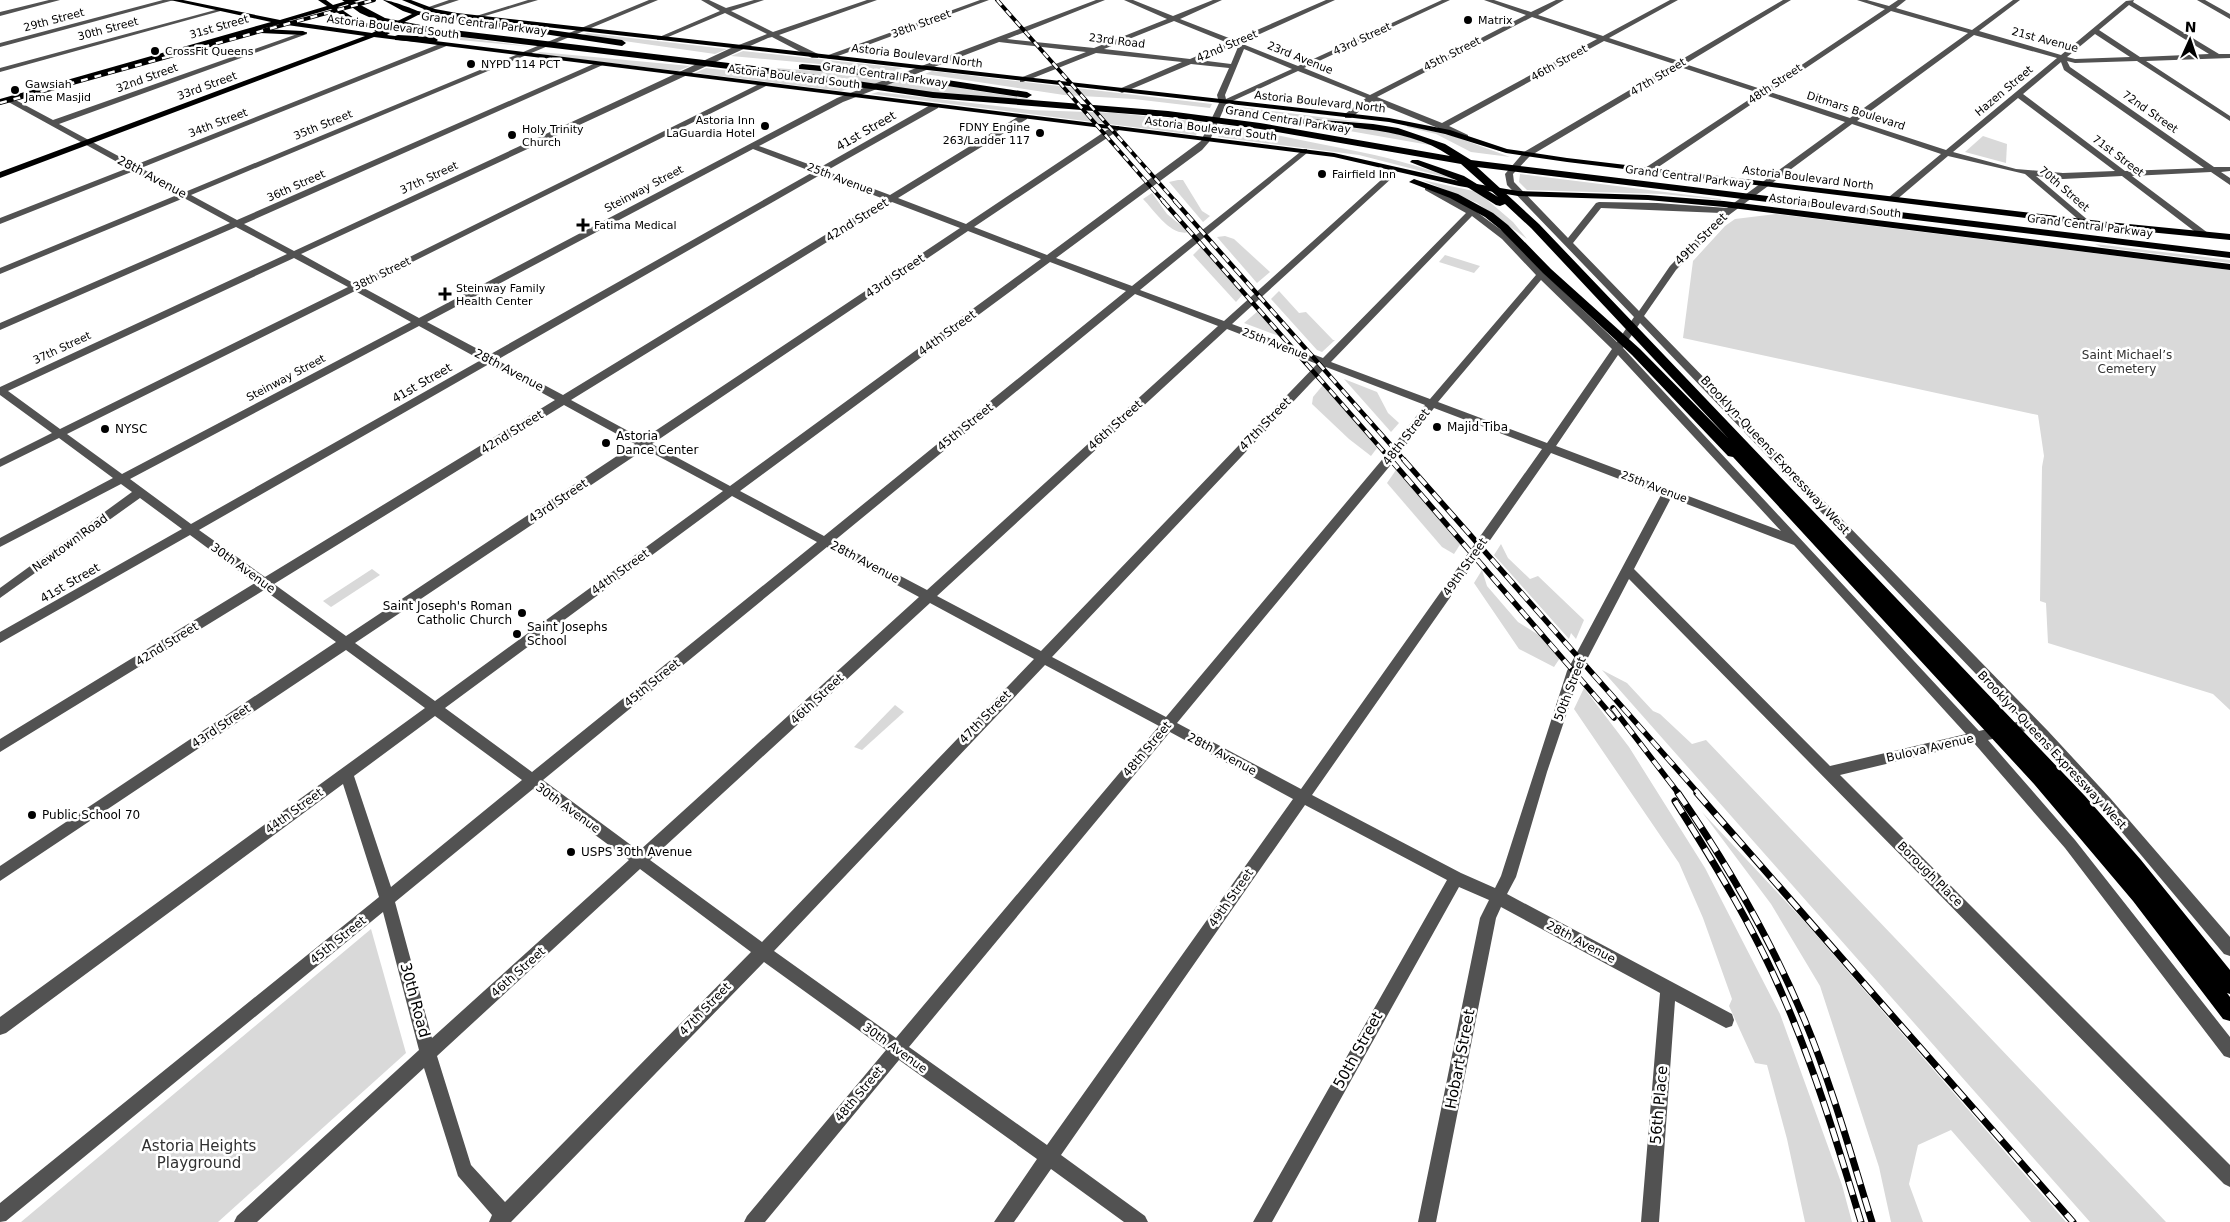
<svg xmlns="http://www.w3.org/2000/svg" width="2230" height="1222" viewBox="0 0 2230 1222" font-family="'DejaVu Sans',sans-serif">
<rect width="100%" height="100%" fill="#fff"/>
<!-- green -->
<g fill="#d9d9d9">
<path d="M399,29L534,47L428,37Z"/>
<path d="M587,33L727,49L715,54L582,35Z"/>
<path d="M743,51L903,68L895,71L731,56Z"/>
<path d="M540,52L690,66L678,71L536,54Z"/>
<path d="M762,67L883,76L1041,101L941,94Z"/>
<path d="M706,68L788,78L848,89L841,91L695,73Z"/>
<path d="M932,71L1212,104L1210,108L1134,99L1064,95L925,74Z"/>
<path d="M878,92L1030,110L1116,113L1202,122L1196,135L871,94Z"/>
<path d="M1231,106L1369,123L1288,117L1230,109Z"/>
<path d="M1223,125C1264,132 1305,141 1346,149C1385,157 1420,165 1456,180L1359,155L1218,137Z"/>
<path d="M1407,125L1456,137L1510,157L1471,152L1436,134L1407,127Z"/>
<path d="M1321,126L1381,130L1416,139L1435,146Z"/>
<path d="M1983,136L2007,144L2006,163L1965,152Z"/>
<path d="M1520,174L1721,199V200L1662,194L1527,190L1519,182Z"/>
<path d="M1178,180H1183L1202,211L1210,216L1203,222L1169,182Z"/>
<path d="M1422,180L1478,192L1513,222L1527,239L1477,203Z"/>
<path d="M1152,193L1167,214L1189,232C1171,237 1155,211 1143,199Z"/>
<path d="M1776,214L2230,270V710L2213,694L2048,643L2046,603L2040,601L2042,467L2044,456L2038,415L1683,338L1693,261L1725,226L1735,219Z"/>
<path d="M1225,236L1234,239L1270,272L1257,283L1217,237Z"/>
<path d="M2095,244L2230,260V263L2101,247Z"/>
<path d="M1201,247L1243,294L1236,302L1193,255Z"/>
<path d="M1445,255L1480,266L1474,273L1439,262Z"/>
<path d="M1279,291L1299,313L1306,312L1333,340H1335L1322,352L1317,350L1271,299Z"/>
<path d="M1258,311L1276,333L1279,336L1244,323Z"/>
<path d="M1344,379L1377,392L1388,413L1399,423L1391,432Z"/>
<path d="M1323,385L1377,448L1371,456L1349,439L1312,404L1313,397Z"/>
<path d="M1396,470L1461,543L1454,554L1442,547L1387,483Z"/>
<path d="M1501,544L1508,558L1530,579L1538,576L1584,620L1576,639L1571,633L1569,639L1494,555Z"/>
<path d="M372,569L380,575L331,607L323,601Z"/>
<path d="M1482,570L1487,586L1518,622L1542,637L1560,658L1554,667L1519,649L1474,583Z"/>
<path d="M1602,670L1627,683L1653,711L1660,714L1692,744L1706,740L2166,1222H2090Z"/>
<path d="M1584,688L1629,747L1705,868L1780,1014L1842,1185L1852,1222H1805L1787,1139L1767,1065L1755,1063L1729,1006L1732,999L1703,918L1679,863L1574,709Z"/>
<path d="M895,705L904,712L862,750L854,747Z"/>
<path d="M1702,812L1804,921L2066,1222H2031L1951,1130L1918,1145L1909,1184L1923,1222H1891L1879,1167L1820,986L1771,904Z"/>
<path d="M371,929L406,1053L218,1222H21Z"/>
</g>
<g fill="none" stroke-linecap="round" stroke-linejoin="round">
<!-- minor -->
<g fill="#525252" fill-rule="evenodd">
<path d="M49,0H60L0,16V12Z"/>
<path d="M163,0H174L0,47V43Z"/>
<path d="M449,0H459L426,11L423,9Z"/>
<path d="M528,0H538L478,18L473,17Z"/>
<path d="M649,0H658L191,195L237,220L598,62L605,64L244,224L294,251L731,48L767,34L725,13L661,40H657V38L720,11L701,0H709L726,8L754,0H764L731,11L773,32L867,0H877L779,35L818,54V58H812L772,37L768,38L737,52L301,254L355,284L761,83L768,85L362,287L419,318L837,98L1096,0H1105L1007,39L1094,48L1167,19L1124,0H1133L1173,16L1213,0H1222L1180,19L1234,40L1326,0H1335L1240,43L1298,66L1442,0H1450L1304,68L1370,95L1526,15L1484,0H1494L1531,12L1556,0H1564L1538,15L1603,36L1670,0H1678L1609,38L1679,61L1783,0H1791L1685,64L1764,90L1885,9L1857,0H1867L1889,6L1898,0H1906L1896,8L1972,30L2013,0H2020L1979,31L2061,55L2126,1L2134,0L2133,2L2219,54H2230V58L2146,61L2230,116V121L2137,61L2075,63L2067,61L2070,67L2214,167H2230V171L2221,172L2230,178V185L2211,172L2132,176L2208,233V237H2202L2122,176L2063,179L2036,176L2089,221V225L2086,226L2025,174L1948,156L1895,201H1889V197L1941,154L1852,124L1729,215L1676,270L1644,316L2048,731L2110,798L2230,937V956L2224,954L2100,806L2030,730L1988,740L2075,840L2230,1037V1058L2224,1056L2065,848L1974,743L1840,775L2230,1165V1187L2224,1184L1629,579L1581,671L1547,772L1516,877L1507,894L1732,1014L1734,1020L1732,1026L1726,1028L1675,1001L1659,1222H1641L1660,993L1501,907L1496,918L1436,1222H1418L1480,918L1489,900L1459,887L1272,1222H1253L1447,880L1305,805L1061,1155L1145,1216L1148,1222H1124L1051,1169L1014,1222H994L1037,1159L899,1060L765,1222H744L747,1216L886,1050L764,962L511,1222H489L492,1215L458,1176L424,1068L257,1222H234L237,1216L419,1050L383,912L6,1221L0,1222V1203L379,897L343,784L6,1033L0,1035V1017L425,708L346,650L0,881V866L336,642L264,590L0,752V739L255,583L190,535L0,643V632L182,529L140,498L0,598V588L132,492L121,484L0,547V538L113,478L59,438L0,467V459L52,433L0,395V387L287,254L236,227L0,330V323L230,223L184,198L0,274V268L177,195L134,171L0,224V218L128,168L3,99L10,97L53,120L303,32H307V34L59,124L135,165L442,43L449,45L141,168L185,192ZM2129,5L2209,54L2140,57L2099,30ZM1891,11L1968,33L1850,118L1770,92ZM1532,17L1597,39L1442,123L1377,97ZM1174,21L1228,43L1190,59L1104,49ZM2095,34L2130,57L2075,59L2067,57ZM1974,35L2057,58L1946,150L1857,121ZM1604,41L1674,64L1524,152L1505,174L1507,185L1634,317L1617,342L1544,273L1508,235L1474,210L1428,185L1425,186V190L1466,213L1323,358L1232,324L1393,177L1394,175L1390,172L1224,321L1140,290L1307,153V149H1304L1132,286L1056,258L1202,150L1209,142L1226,104L1298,71L1366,98L1345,114V118H1351L1372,101L1465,139H1468V135L1449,126ZM999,42L1086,52L1020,78V82H1023L1096,53L1182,62L1119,89L1118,91L1122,93L1191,64L1229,68L1217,95L1219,103L1201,141L1047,255L974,227L1119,130V126H1113L966,224L898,198L1027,119V115H1021L890,195L826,171L938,108V104H932L819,168L759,146L843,102ZM1234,45L1238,47L1231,64L1199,60ZM1244,49L1292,69L1226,99L1225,95ZM2061,62L2064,70L2204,168L2125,171L2023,94ZM1680,67L1759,93L1645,168V172H1651L1765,95L1845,122L1727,208L1657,203L1599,202L1596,203L1568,238L1514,182L1513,174L1530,156ZM2018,98L2115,171L2063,173L2016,169L1953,152ZM753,149L813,172L489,355L427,322ZM820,175L884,199L563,395L497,360ZM892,202L960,228L643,439L571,400ZM1601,208L1721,213L1670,266L1639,311L1573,243ZM1472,216L1502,239L1536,275L1430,399L1331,362ZM968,231L1041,259L730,486L652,444ZM294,258L348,287L60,429L8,391ZM1050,262L1126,291L824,536L740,491ZM1541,280L1612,349L1547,443L1438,402ZM355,291L411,322L122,474L67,434ZM1135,294L1218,326L927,590L834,541ZM1640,323L2021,721L1979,731L1623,348ZM419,326L481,360L191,524L130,479ZM1227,329L1317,364L1041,651L937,596ZM1618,355L1781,531L1556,446ZM489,364L555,400L265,577L199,530ZM1326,367L1425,405L1386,455L1166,717L1052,657ZM564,405L635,444L346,636L274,584ZM1434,408L1542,449L1301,789L1177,723L1394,461ZM645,449L723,491L435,701L355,643ZM1551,453L1661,495L1567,671L1501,876L1495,888L1461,873L1312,795ZM732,496L817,542L532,772L445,708ZM1671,498L1794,545L1966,734L1830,766L1634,569ZM827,547L919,597L639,851L543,780ZM930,603L1034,659L762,942L650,860ZM1045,665L1159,726L896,1038L774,951ZM435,716L522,780L391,887L354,776ZM1170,732L1293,799L1047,1145L909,1047ZM533,789L629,860L432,1038L395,902ZM640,869L751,952L505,1202L471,1165L437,1056Z"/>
<path d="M980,0H989L830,59L823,57Z"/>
<path d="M2197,0H2205L2230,14V19Z"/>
<path d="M219,9L224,10L0,72V68Z"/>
</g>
<!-- major -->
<g fill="#000" fill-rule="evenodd">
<path d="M170,0H183L280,20L327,6L318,0H326L333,5L350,0H360L338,7L354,18L381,29L412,14L403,11L383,0C390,0 417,10 422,13L387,31L390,33L387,35L1334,153L1459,181L1518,191L1648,195L1724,201L2230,264V270L1724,207L1648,200L1518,196L1459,186L1334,157L374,37L0,178V172L365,36L280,24L262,29L303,31L307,33L303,35L260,33L257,31L0,103V99L271,22ZM331,9L350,20L376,31L372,33L289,21Z"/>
<path d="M402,0H411L435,9L457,13L1389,118L1450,130L1507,149L1567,158L2108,222L2230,234V240L2108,228L1567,162L1506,153L1445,134L1389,122L457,17L431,12Z"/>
</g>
<!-- highway -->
<g fill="#000" fill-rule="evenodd">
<path d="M342,0H351L385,18L436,28L754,66L933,92L1168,111L1260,123L1450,156C1405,124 1327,127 1273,122L1268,119L1273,116L1373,124L1398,128L1445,144L1471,160L2230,252V258L1477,167L1539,224L2085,796L2141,860L2230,970V994L2227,993L2230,997V1021L2223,1019L2133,901L2034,784L1733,457L1728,456L1632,355L1543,273L1500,229L1485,217L1450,198L1409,182L1414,179L1458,194L1493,213L1508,225L1551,269L1640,349L1729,439L1531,228L1505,204L1500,206L1496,205L1456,180L1410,162L1412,160H1418L1464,176L1498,197L1461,164L1260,129L1168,117L933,98L754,72L436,34L380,22L360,13Z"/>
<path d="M416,11L622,40L626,43L622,46L419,15H416Z"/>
<path d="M398,35L434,37L438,40L434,43L395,40V36Z"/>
<path d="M802,64L901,73L1027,92L1032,95L1027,98L901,79L799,69V65Z"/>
</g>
<defs>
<g id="rail-far3">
<path d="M997,0L1176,202"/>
<path d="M1059,82L1164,202"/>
<path d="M0,103L374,0"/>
</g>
<g id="rail-far2">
<path d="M1163,201L1392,461"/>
<path d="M1175,201L1405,461"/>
</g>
<g id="rail-far1">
<path d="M1391,460L1614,718"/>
<path d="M1404,460L1699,794"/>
<path d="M1613,708L1679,794"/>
</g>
<g id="rail">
<path d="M1678,793C1728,865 1771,940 1805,1021C1832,1086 1851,1155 1872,1222"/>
<path d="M1697,793L2073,1222"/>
<path d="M1675,801C1715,864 1754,928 1783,996C1815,1069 1838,1146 1861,1222"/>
</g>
</defs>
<!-- rail-far3 casing -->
<use href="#rail-far3" stroke="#000" stroke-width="4"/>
<!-- rail-far2 casing -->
<use href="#rail-far2" stroke="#000" stroke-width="4.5"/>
<!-- rail-far1 casing -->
<use href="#rail-far1" stroke="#000" stroke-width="5.5"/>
<!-- rail casing -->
<use href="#rail" stroke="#000" stroke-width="7"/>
<!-- rail-far3 -->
<use href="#rail-far3" stroke="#fff" stroke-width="2.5" stroke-dasharray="7" stroke-linecap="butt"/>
<!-- rail-far2 -->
<use href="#rail-far2" stroke="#fff" stroke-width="3" stroke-dasharray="9" stroke-linecap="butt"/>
<!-- rail-far1 -->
<use href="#rail-far1" stroke="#fff" stroke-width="4" stroke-dasharray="11" stroke-linecap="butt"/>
<!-- rail -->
<use href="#rail" stroke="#fff" stroke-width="5" stroke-dasharray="14" stroke-linecap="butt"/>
</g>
<!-- markers -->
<g fill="#000" stroke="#fff" stroke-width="2">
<circle cx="1468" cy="20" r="5"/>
<circle cx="155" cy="51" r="5"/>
<circle cx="471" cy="64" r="5"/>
<circle cx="15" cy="90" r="5"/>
<circle cx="765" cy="126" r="5"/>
<circle cx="1040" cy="133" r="5"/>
<circle cx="512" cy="135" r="5"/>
<circle cx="1322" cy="174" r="5"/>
<path d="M580.5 217.5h5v5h5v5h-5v5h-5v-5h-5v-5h5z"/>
<path d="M442.5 286.5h5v5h5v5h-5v5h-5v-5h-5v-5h5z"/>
<circle cx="1437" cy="427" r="5"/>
<circle cx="105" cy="429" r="5"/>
<circle cx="606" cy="443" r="5"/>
<circle cx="522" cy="613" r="5"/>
<circle cx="517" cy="634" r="5"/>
<circle cx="32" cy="815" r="5"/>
<circle cx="571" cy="852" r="5"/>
</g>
<g text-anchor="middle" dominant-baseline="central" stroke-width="5" stroke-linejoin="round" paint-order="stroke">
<!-- far-street labels -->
<g font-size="11" fill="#000" stroke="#fff">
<text transform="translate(54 20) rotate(-15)">29th Street</text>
<text transform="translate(484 24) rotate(7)">Grand Central Parkway</text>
<text transform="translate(921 24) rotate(-20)">38th Street</text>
<text transform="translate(219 27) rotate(-16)">31st Street</text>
<text transform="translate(393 27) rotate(7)">Astoria Boulevard South</text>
<text transform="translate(108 29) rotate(-15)">30th Street</text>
<text transform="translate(1362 39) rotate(-25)">43rd Street</text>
<text transform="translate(2045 40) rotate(15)">21st Avenue</text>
<text transform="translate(1117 41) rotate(7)">23rd Road</text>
<text transform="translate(1227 46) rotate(-23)">42nd Street</text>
<text transform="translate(1452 54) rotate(-27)">45th Street</text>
<text transform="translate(917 56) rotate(7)">Astoria Boulevard North</text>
<text transform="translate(1300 58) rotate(22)">23rd Avenue</text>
<text transform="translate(1559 63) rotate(-29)">46th Street</text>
<text transform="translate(885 75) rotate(8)">Grand Central Parkway</text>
<text transform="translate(794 77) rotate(7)">Astoria Boulevard South</text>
<text transform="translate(1658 77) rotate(-31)">47th Street</text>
<text transform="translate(147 78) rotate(-20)">32nd Street</text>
<text transform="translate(1775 84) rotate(-34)">48th Street</text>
<text transform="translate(207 86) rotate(-20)">33rd Street</text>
<text transform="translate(2004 91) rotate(-40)">Hazen Street</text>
<text transform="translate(1320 102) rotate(6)">Astoria Boulevard North</text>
<text transform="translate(1856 111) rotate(18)">Ditmars Boulevard</text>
<text transform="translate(2150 112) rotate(35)">72nd Street</text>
<text transform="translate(1288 120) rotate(9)">Grand Central Parkway</text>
<text transform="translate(218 123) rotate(-21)">34th Street</text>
<text transform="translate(323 125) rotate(-22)">35th Street</text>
<text transform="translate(1211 129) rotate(7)">Astoria Boulevard South</text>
<text transform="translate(2118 156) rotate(37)">71st Street</text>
<text transform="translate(1688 177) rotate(7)">Grand Central Parkway</text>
<text transform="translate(429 178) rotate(-25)">37th Street</text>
<text transform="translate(1808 178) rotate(7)">Astoria Boulevard North</text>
<text transform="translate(840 179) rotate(21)">25th Avenue</text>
<text transform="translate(296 186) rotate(-24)">36th Street</text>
<text transform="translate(644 189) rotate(-28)">Steinway Street</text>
<text transform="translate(2064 189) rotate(41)">70th Street</text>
<text transform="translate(1835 206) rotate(7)">Astoria Boulevard South</text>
<text transform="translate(2090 226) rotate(7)">Grand Central Parkway</text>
<text transform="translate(382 274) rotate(-26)">38th Street</text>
<text transform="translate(1275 344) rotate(21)">25th Avenue</text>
<text transform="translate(62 348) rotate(-25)">37th Street</text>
<text transform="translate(286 378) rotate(-28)">Steinway Street</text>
<text transform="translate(1654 487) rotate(21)">25th Avenue</text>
</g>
<!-- far-poi labels -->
<g font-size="11" fill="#000" stroke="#fff" text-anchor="start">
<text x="1478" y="20">Matrix</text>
<text x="165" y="51">CrossFit Queens</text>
<text x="481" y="64">NYPD 114 PCT</text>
<text x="25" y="84">Gawsiah<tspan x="25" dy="13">Jame Masjid</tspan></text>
<text x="755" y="120" text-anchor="end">Astoria Inn<tspan x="755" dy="13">LaGuardia Hotel</tspan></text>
<text x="1030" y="127" text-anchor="end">FDNY Engine<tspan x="1030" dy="13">263/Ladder 117</tspan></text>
<text x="522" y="129">Holy Trinity<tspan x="522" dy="13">Church</tspan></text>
<text x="1332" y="174">Fairfield Inn</text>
<text x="594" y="225">Fatima Medical</text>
<text x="456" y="288">Steinway Family<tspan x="456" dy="13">Health Center</tspan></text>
</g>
<!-- street labels -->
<g font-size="12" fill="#000" stroke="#fff">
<text transform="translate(866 131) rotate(-30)">41st Street</text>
<text transform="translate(152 177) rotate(28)">28th Avenue</text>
<text transform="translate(857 220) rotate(-32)">42nd Street</text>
<text transform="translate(1701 239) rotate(-45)">49th Street</text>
<text transform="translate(895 276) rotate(-34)">43rd Street</text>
<text transform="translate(947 333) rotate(-36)">44th Street</text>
<text transform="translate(509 370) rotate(28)">28th Avenue</text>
<text transform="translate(422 383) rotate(-30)">41st Street</text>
<text transform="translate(1265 424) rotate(-46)">47th Street</text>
<text transform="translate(1115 425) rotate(-42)">46th Street</text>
<text transform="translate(965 427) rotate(-39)">45th Street</text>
<text transform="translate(512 432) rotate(-32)">42nd Street</text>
<text transform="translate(1406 437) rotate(-52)">48th Street</text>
<text transform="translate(1775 455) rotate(47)">Brooklyn-Queens Expressway West</text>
<text transform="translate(558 501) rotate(-34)">43rd Street</text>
<text transform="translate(70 543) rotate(-36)">Newtown Road</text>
<text transform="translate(865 562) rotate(28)">28th Avenue</text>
<text transform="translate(1465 567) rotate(-55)">49th Street</text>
<text transform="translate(243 568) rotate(36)">30th Avenue</text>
<text transform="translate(620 572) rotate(-36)">44th Street</text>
<text transform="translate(70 583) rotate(-30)">41st Street</text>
<text transform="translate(167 644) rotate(-32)">42nd Street</text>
<text transform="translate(652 683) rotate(-39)">45th Street</text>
<text transform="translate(1570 689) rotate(-69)">50th Street</text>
<text transform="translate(817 699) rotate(-43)">46th Street</text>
<text transform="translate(985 717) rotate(-46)">47th Street</text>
<text transform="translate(221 726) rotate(-34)">43rd Street</text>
<text transform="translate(1930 748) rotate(-13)">Bulova Avenue</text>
<text transform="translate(1147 749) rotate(-50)">48th Street</text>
<text transform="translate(2052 750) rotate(47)">Brooklyn-Queens Expressway West</text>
<text transform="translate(1222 754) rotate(28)">28th Avenue</text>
<text transform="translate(568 808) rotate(36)">30th Avenue</text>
<text transform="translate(294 811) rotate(-36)">44th Street</text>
<text transform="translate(1930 874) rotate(45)">Borough Place</text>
<text transform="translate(1231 898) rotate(-55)">49th Street</text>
<text transform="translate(338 940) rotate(-39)">45th Street</text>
<text transform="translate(1581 942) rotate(28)">28th Avenue</text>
<text transform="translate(518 972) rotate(-42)">46th Street</text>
<text transform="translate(705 1009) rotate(-46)">47th Street</text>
<text transform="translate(895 1048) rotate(36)">30th Avenue</text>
<text transform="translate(859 1094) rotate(-50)">48th Street</text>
</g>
<!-- park labels -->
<g font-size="12" fill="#303030" stroke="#fff">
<text x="2127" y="355">Saint Michael’s<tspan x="2127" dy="14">Cemetery</tspan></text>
</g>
<!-- poi labels -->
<g font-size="12" fill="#000" stroke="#fff" text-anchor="start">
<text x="1447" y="427">Majid Tiba</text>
<text x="115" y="429">NYSC</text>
<text x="616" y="436">Astoria<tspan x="616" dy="14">Dance Center</tspan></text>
<text x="512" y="606" text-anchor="end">Saint Joseph's Roman<tspan x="512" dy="14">Catholic Church</tspan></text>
<text x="527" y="627">Saint Josephs<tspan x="527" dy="14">School</tspan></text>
<text x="42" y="815">Public School 70</text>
<text x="581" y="852">USPS 30th Avenue</text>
</g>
<!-- near-street labels -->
<g font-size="15" fill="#000" stroke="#fff">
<text transform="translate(415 1000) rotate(75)">30th Road</text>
<text transform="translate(1358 1050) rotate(-61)">50th Street</text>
<text transform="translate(1460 1059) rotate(-79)">Hobart Street</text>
<text transform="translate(1659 1105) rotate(-85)">56th Place</text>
</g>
<!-- near-park labels -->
<g font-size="15" fill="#303030" stroke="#fff">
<text x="199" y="1146">Astoria Heights<tspan x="199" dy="17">Playground</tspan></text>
</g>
</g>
<!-- north arrow -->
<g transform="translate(2190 40) rotate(3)" stroke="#ffffff" stroke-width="4" paint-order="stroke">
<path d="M0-4L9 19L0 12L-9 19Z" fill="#000000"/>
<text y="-8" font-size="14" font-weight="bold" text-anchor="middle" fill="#000000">N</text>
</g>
</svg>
